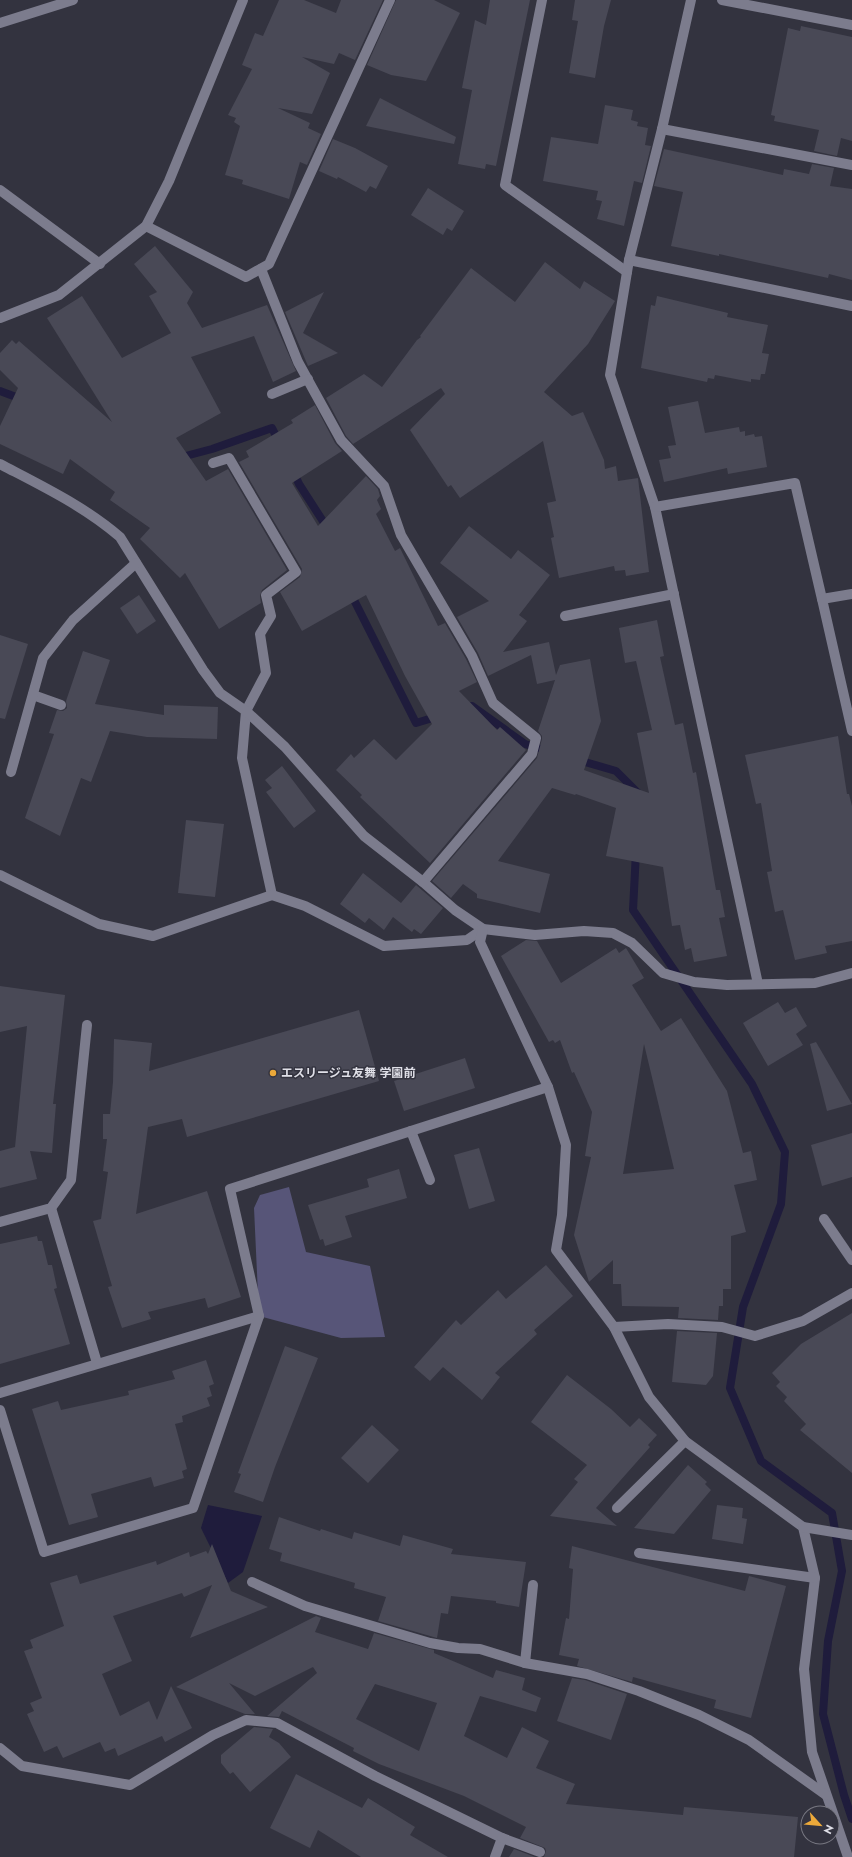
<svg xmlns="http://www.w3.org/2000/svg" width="852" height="1857" viewBox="0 0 852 1857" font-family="Jost,'Noto Sans JP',sans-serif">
<rect width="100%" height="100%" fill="#33333f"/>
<!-- green -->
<path fill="#575578" d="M289,1187L306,1252L370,1266L385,1337L341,1338L259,1316L254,1208L260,1195Z"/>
<!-- water -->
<path fill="#1f1c3c" d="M208,1505L262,1516L243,1572L228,1583L201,1528Z"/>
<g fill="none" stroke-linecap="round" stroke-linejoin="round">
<!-- stream -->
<g stroke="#1f1c3c" stroke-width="8">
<path d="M0,391L24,400"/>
<path d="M178,458L212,449L272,428L279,442"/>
<path d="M293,471L299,484L328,529"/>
<path d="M350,592L416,723L439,716"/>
<path d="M467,707L472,706L525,744L538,748"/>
<path d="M578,760L616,771L639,794"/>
<path d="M636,852L633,910L752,1084L785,1152L781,1204L743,1307L730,1388L761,1461L832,1513L842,1571L828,1641L823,1714L844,1795L852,1819"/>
</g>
</g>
<!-- building -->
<g fill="#494956" fill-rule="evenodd">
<path d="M279,0H304L336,13L341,0H383L355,60L339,53L334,64L302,57L330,73L312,114L278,108L310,123L308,128L321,134L307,165L300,162L289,199L242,184L243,180L225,175L240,126L234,122L236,118L228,115L252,69L242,65L255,33L263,36Z"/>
<path d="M396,0H434L460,13L426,81L391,75L367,65Z"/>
<path d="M490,0H530L496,166L486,164L485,169L458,164L472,90L462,88L475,20L486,25Z"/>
<path d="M575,0H611L604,26L595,78L569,73L578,21L572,20Z"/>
<path d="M801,26L852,37V141L841,138L837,156L814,151L819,130L774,121L775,116L771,115L788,28L800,31Z"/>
<path d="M380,98L456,137L454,144L366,126Z"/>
<path d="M605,105L633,110L631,120L638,122L637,126L648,128L645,145L651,146L642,183L634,181L624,226L597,219L602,201L596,200L598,191L543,181L551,137L598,144Z"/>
<path d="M333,139L355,148L388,166L376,189L370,186L366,192L338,177L337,179L319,171Z"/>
<path d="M664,149L783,175L784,169L809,174L812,164L834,168L830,186L852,189V280L829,274L828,278L719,254V256L671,246L683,192L654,186Z"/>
<path d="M428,188L464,211L452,231L447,228L443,235L411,215Z"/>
<path d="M155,246L193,292L187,303L202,328L267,305L296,371L273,382L254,336L191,357L221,413L176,438L206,481L228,469L287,570L262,590L260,596L261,603L219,629L185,573L180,578L140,539L150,528L110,500L115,492L70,459L63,474L0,444V426L18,388L0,370V353L12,340L16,344L19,341L112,422L47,318L82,296L122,358L171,333L149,296L157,292L134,264Z"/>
<path d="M545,262L580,289L584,281L615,301L588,344L544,392L572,416L583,412L604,460L605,469L616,466L618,481L638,478L649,572L626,576L625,570L615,571L614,566L559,578L551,538L554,537L547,503L556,501L543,441L460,498L451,485L448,487L410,430L445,394L441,388L353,444L346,436L326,398L364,374L382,387L417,340L421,337L420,336L471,268L515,302Z"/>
<path d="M324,292L303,333L338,353L308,366L285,312Z"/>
<path d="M657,296L728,313L727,317L768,325L762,353L769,354L765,374H761L760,380L751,379V382L715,375L714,379L708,378L707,382L641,368L651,305L655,306Z"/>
<path d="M698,401L705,433L739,427L740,432L745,431V436L754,434L755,437L762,436L767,467L728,474L727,468L664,482L659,460L671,458L668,446L676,445L668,407Z"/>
<path d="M315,405L335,443L342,451L292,483L318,526L366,476L378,489L380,496L377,500L381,509L376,514L395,551L400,548L438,626L445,623L466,659L477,682L459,691L497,730L500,727L526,750L430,863L360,797L362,795L336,770L351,754L354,758L374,739L396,760L432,724L405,676L366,595L302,631L280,592L300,577L302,569L239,462L249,457L246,451L293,423L291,420Z"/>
<path d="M469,526L511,559L518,550L550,575L519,615L527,621L503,652L549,642L556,675L560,665L590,659L601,721L584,770L649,793L637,733L652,730L636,661L625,663L619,628L657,620L664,656L660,657L675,725L683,723L693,773L696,772L713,873L716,890H720L725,917L719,918L727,956L694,962L691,948L685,950L680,925L672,926L663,867L606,856L616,808L576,794L575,795L552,788L498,861L550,874L540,913L477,898V894L463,884L451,898L432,881L537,758L542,739V736L538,731L555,680L537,684L531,655L488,676L478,653L457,617L489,601L440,563Z"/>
<path d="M139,595L156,621L137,634L120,608Z"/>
<path d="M0,635L28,644L5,719L0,718Z"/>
<path d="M83,651L110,660L95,704L164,715V705L218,707L217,739L147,737L110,731L91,782L81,778L60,836L25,818L54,734L49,733L57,710L63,711L67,708L66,701Z"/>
<path d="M838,736L847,794H849L852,806V941L825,946L827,953L795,960L783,910L775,912L767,872L772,871L761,803L756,804L745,755Z"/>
<path d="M282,766L316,811L294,828L266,792L272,788L265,780Z"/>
<path d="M186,820L224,824L215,897L178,893Z"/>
<path d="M363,873L401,903L416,885L443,908L421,934L414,929L412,932L393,917L384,930L369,918L365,923L340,904Z"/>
<path d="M526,940L537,941L561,983L616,948L619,953L626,948L644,978L632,985L661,1031L681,1018L727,1091L743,1153L751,1151L757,1180L734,1185L746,1232L731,1236V1289H723V1306H719L718,1320L678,1318L679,1307L622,1306L621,1284H613V1260L589,1282L574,1235L591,1157L585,1156L592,1112L574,1072L572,1073L560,1040L555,1043L553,1040L549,1042L501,956ZM644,1044L674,1169L623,1174Z"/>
<path d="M0,986L65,995L53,1104H56L52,1153L30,1151L37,1179L0,1188V1151L15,1147L27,1026L0,1032Z"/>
<path d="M778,1002L785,1013L796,1007L807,1026L796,1034L803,1045L768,1066L743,1023Z"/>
<path d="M359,1010L379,1081L187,1137L182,1119L148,1127L136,1214L207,1191L241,1297L208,1308L205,1298L148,1312L151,1319L122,1328L108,1287L112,1286L93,1221L101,1219L108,1172L103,1171L107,1139H103V1114H110L113,1082L114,1039L152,1043L149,1071Z"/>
<path d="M816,1042L852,1104L827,1111L810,1044Z"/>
<path d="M465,1058L475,1088L404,1111L394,1081Z"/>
<path d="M852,1133V1177L822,1186L811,1145Z"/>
<path d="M479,1148L495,1201L469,1209L454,1155Z"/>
<path d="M399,1169L407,1198L345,1216L352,1237L325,1246L323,1239L320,1240L308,1205L369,1187L367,1179Z"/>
<path d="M37,1236L38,1241H42L48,1265H52L57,1288L54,1289L70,1344L0,1364V1244Z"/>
<path d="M546,1265L573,1296L534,1330L537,1334L495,1373L500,1377L482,1400L443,1367L430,1381L414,1367L456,1320L461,1325L498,1290L506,1299Z"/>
<path d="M852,1313V1473L800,1430L806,1424L784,1401L787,1397L776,1386L780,1382L772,1373L801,1344Z"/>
<path d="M677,1331L717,1333L713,1376L706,1385L672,1382Z"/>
<path d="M285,1346L318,1358L275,1467L263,1502L234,1492L241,1474L238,1473Z"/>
<path d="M206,1360L214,1384L209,1386L212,1396L207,1398L210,1406L182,1416L183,1422L175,1424L187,1469L182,1471L184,1478L154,1487L151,1477L91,1494L98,1517L69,1525L32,1409L58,1401L61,1410L129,1395L128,1391L175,1379L172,1371Z"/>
<path d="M567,1375L611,1409L630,1427L639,1418L657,1435L648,1445L650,1447L596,1508L617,1526L550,1516L578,1482L574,1479L587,1465L531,1422Z"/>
<path d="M372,1425L399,1450L368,1483L341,1458Z"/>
<path d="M688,1465L707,1482L705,1484L711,1490L674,1534L634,1528Z"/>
<path d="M717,1505L743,1508L742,1518L747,1519L743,1544L712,1539Z"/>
<path d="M279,1517L320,1531L321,1529L352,1539L354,1532L400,1546L403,1535L453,1549L451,1554L526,1562L519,1607L496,1603V1601L451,1596L448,1614L441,1613L437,1638L378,1621L386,1597L354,1588L355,1583L280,1561L282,1553L269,1549Z"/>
<path d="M212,1544L231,1591L268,1607L190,1638L212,1585L184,1597L182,1593L113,1616L132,1661L102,1674L120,1716L149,1701L157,1720L171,1686L192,1728L165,1742L162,1736L118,1756L115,1748L105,1752L100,1742L63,1758L57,1746L44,1752L27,1714L34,1711L30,1703L42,1698L24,1651L33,1648L30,1640L64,1626L50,1583L77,1575L80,1584L156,1561L157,1565L189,1552L190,1557L206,1551L208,1554Z"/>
<path d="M572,1546L745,1591L749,1576L786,1586L751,1718L714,1708L716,1700L633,1677L632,1682L577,1666L579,1659L559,1655L566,1618L569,1619L573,1569L569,1568Z"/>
<path d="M316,1616L321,1618L315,1632L368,1649L374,1633L434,1650V1653L493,1678L496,1670L525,1678L522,1690L541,1698L536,1712L480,1696L464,1736L507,1758L522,1727L549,1741L536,1768L575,1784L566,1804L683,1815L684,1807L798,1817L794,1857H544L546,1851L545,1848L520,1838L526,1827L464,1796L379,1764L353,1751L354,1748L282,1711L279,1717L267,1716L317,1673L313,1667L255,1696L229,1683L255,1714H245L176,1687ZM375,1684L437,1703L419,1751L356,1719Z"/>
<path d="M572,1678L585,1680L627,1694L611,1740L557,1721Z"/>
<path d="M254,1727L273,1729L269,1737L279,1743L291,1757L250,1792L233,1772L230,1774L221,1763V1755Z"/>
<path d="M296,1774L362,1808L368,1798L415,1827L410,1835L448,1857H361L318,1830L310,1848L270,1828Z"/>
<path d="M514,1849L535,1857H509Z"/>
</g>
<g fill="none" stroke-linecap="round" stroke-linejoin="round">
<!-- minor -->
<g stroke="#7c7c8d" stroke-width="10">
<path d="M542,0L505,185L627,272"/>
<path d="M691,0L662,129L629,260L610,375L655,507L758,984"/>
<path d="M722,0L852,25"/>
<path d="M0,23L73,0"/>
<path d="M662,129L852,165"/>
<path d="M0,190L100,264"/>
<path d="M146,226L246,277L269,264L390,0"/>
<path d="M629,260L852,306"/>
<path d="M261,269L298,362L341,440L384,486L401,535L472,656L493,703L536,738L532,754L423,882"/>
<path d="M0,318L59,295L146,226L169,181L243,0"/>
<path d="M272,394L308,379"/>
<path d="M213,463L229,458L296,572L266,595L271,616L260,634L266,673L246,711L242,758L272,895"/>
<path d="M0,464C42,486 84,506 120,537L203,670L220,693L246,711L285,747L364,836L423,882L455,910L483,929L535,935L584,931L613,933L632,943L663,973L694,982L727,985L815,983L852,973"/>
<path d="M655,507L795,483L822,599"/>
<path d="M852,594L822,599L852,731"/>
<path d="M565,616L674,594"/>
<path d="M33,695L61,705"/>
<path d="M11,772L43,658L73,620L136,563"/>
<path d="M0,875L99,924L153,936L272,895L305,906L384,946L467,940L483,929"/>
<path d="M483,929L480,942L548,1087L566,1145L562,1215L556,1250L614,1327L649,1397L685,1441L803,1527L815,1578L804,1669L812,1752L848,1857"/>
<path d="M411,1131L430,1180"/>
<path d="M51,1208L97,1363"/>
<path d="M824,1219L852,1260"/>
<path d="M0,1222L51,1208L71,1180L87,1025"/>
<path d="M614,1327L668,1324L722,1327L755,1336L803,1321L852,1293"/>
<path d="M0,1393L259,1316"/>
<path d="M0,1410L44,1552L193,1508L259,1316L230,1189L548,1087"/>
<path d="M617,1508L685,1441"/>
<path d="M803,1527L852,1535"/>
<path d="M639,1553L815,1578"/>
<path d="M252,1582L305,1606L430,1643L458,1648L480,1649L525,1663L587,1674L639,1691L699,1715L749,1740L826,1795"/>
<path d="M525,1663L533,1585"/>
<path d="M0,1748L22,1766L130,1785L213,1735L246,1720L277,1723L375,1776L502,1838L495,1857"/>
<path d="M502,1838L540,1852"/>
</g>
</g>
<!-- markers -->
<circle fill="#eca93a" stroke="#33333f" stroke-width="1.5" cx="273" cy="1073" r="4"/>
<g text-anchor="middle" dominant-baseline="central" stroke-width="3" stroke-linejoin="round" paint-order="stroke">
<!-- poi labels -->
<g font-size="12" font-weight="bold" fill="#dfdfe7" stroke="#33333f" text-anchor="start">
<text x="281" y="1073">エスリージュ友舞 学園前</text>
</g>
</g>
<!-- north arrow -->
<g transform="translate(820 1825) rotate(117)"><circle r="19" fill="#33333f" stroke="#787882"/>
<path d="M0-3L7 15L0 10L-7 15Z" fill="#eca93a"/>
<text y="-6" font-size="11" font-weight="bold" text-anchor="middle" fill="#dfdfe7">N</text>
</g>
</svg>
